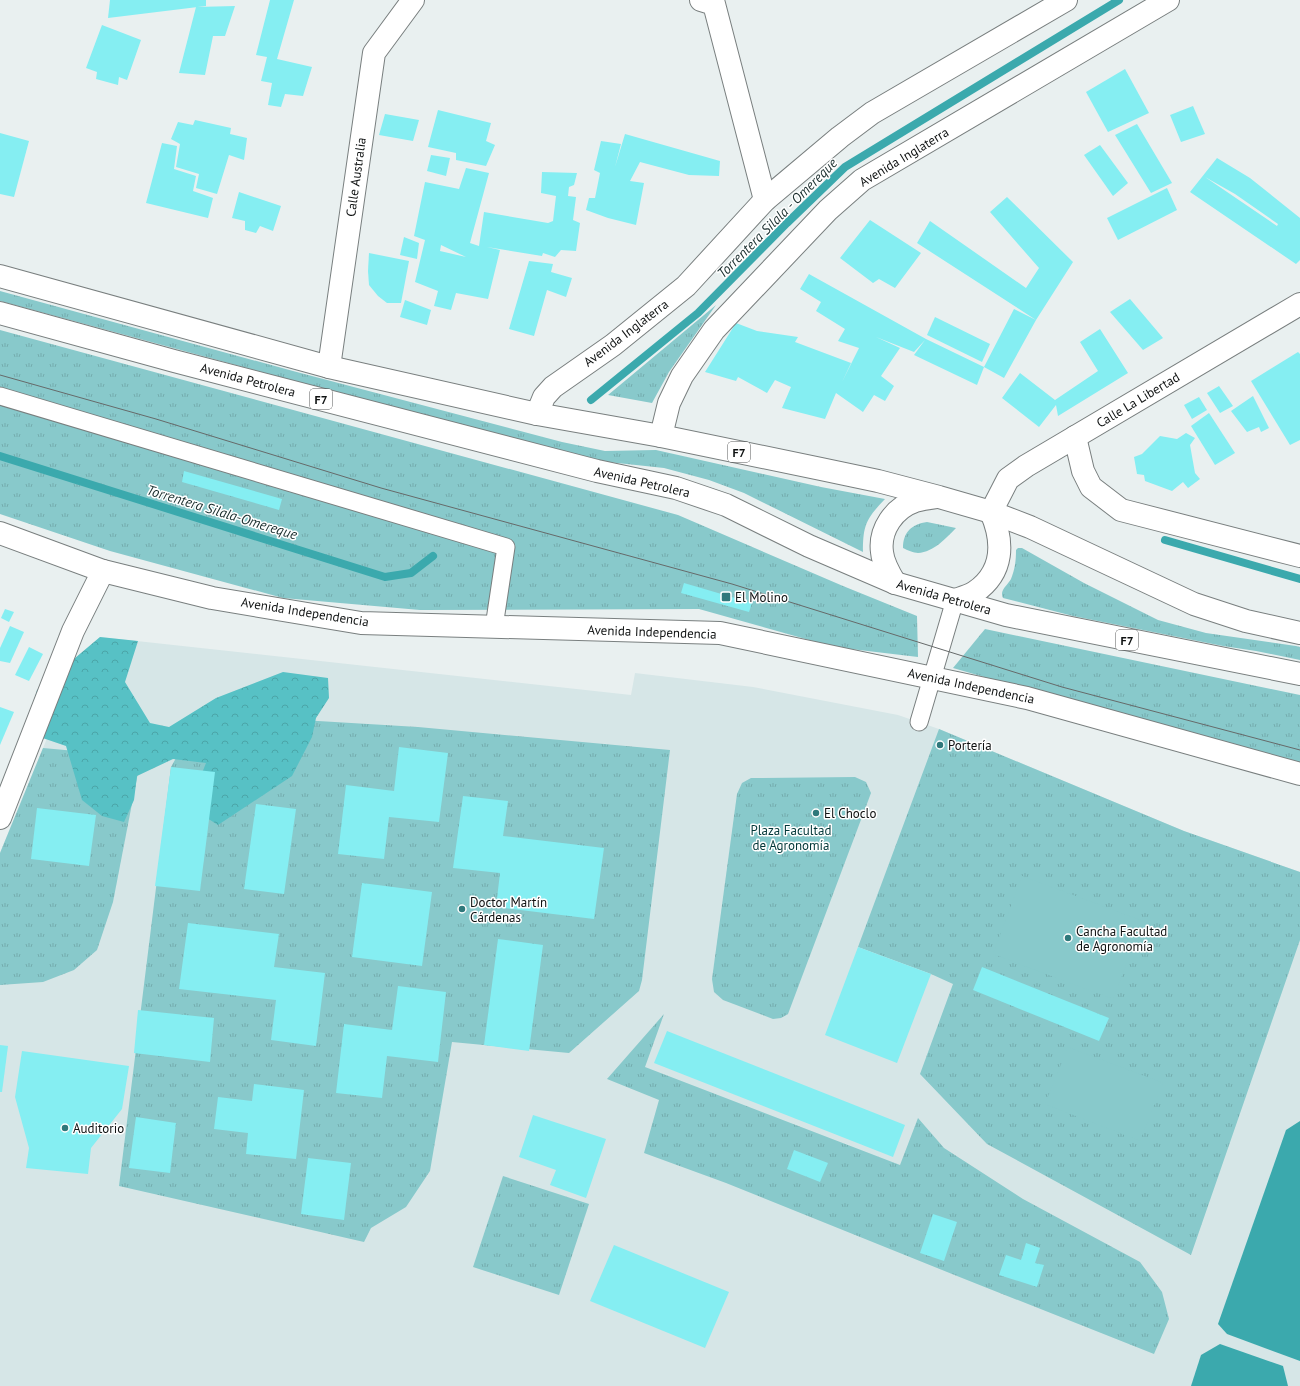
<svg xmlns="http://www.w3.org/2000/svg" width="1300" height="1386" viewBox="0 0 1300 1386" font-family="'PT Sans',sans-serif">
<defs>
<pattern id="grass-tufts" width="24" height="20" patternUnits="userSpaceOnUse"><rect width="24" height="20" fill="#88c9cb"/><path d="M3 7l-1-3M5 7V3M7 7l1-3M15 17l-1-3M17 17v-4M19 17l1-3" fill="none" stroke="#74acad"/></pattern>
<pattern id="forest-crowns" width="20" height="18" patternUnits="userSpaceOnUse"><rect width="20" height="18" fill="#57c1c5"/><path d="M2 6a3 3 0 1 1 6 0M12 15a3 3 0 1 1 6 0" fill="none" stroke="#4ba5a8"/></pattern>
</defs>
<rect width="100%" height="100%" fill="#e9f0f0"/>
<!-- built -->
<path fill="#d6e6e7" d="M100,637L631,695L635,673L753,687L898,715L939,729L1184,831L1300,872V1386H0V853L82,653Z"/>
<!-- grass -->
<g fill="url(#grass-tufts)">
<path d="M0,291L293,371L562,442L605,451L656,450L821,487L885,499C866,519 863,525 863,552L744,493L709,480L664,468L608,462L456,425L0,301Z"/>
<path d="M716,305L669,372L652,403L608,395Z"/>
<path d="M0,330L678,515L843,586L917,616L918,657L834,647L699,609L420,610L283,598L110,551L0,514Z"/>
<path d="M927,522L956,528C946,538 934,552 918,553C914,553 907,550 903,548C903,532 912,524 927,522Z"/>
<path d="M1018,548H1022L1084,583L1158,620L1206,633L1296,646L1300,647V660L1256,651L1223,646L1073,616L1003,598C999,590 1008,585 1011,579C1015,569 1016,561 1016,550Z"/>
<path d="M985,629L1300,695V768L953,668Z"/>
<path d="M268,718L418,727L670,750L642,980L639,991L569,1053L452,1042L430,1171L406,1207L371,1228L364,1242L119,1186L171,767L186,740Z"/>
<path d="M939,729L1184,831L1300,872V940L1191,1255L987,1144L920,1074L953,984L931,974L858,947Z"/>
<path d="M43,748L141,757L113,902L97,950L74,970L43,982L0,985V853Z"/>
<path d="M855,777L866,782L871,793L788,1014L781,1018L773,1019L723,1000L714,992L712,979L737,794L742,783L751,778Z"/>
<path d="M664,1014L645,1067L900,1165L918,1118L944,1148L1023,1199L1140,1262L1162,1292L1169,1319L1154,1354L957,1276L726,1183L644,1153L659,1100L607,1079Z"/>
<path d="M503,1176L589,1204L559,1295L473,1267Z"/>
</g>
<!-- forest -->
<path fill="url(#forest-crowns)" d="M100,637L138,641L125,682L150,723L169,727L216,698L283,672L328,678L329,698L316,718L312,737L292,776L218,825L196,811V788L206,763L173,759L137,776L134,800L124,822L102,816L82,800L66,746L25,732L37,690Z"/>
<!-- garden -->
<g fill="#88c9cb">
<path d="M1022,876L1143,921L1113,999L993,954Z"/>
<path d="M1068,1047L1163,1083L1140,1141L1045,1104Z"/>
</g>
<!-- water -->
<g fill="#3ba9ad">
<path d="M1300,1121V1361L1227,1334L1218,1324L1286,1130Z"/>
<path d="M1220,1344L1283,1366L1288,1386H1191L1201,1355Z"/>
</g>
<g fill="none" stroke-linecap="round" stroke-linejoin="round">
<!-- stream -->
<g stroke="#3ba9ad" stroke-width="8">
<path d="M591,400L698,313L787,223L845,167L1119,0"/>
<path d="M0,456L385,577L411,573L433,556"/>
<path d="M1165,540L1300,579"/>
</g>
</g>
<!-- building -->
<g fill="#85eef2" fill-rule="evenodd">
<path d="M110,0H206V6L108,18Z"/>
<path d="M270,0H294L277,59L312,67L303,96L285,94L281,107L268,105L272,83L261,81L267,57L256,55Z"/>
<path d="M235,6L225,36H213L205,75L179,73L196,7Z"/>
<path d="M102,25L141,40L127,80L119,77L118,85L96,79L97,72L86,68Z"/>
<path d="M1125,69L1149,113L1108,132L1086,92Z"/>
<path d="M1193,106L1205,134L1181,142L1170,115Z"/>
<path d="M438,110L491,123L486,141L495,145L486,166L456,160V153L428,147Z"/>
<path d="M385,114L419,120L413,141L379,135Z"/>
<path d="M195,120L231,128L230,134L247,138L244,160L229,155L217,194L196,188L199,174L176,167L180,144L171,139L178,122L193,125Z"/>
<path d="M1137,124L1172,183L1151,193L1115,135Z"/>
<path d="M0,133L29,141L14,197L0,194Z"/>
<path d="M625,134L720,161L719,176L689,175L640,162L630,181L644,183L636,225L608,218L586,210L589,198H595L600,173L594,170L601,141L621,144L615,167Z"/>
<path d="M162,143L177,146L174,169L196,176L193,191L213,198L208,218L146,203Z"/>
<path d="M1100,145L1128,183L1113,196L1084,155Z"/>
<path d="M431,155L450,158L446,176L427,171Z"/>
<path d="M1217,158L1250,178L1300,218V260L1296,264L1190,192ZM1205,177L1235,194L1278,224L1277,226Z"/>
<path d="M466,168L489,173L470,243L479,246L484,212L548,223L553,221L556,196L541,193L542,172L577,173L574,185L569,187L568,196L576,197L573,220L580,223L576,251L561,250L555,257L543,253L542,256L487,247L500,250L488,299L456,293L451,310L434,306L438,291L415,282L425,240L414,236L425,182L459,189ZM441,245L466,257L440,251Z"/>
<path d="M1167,188L1177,210L1118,240L1107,218Z"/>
<path d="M239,192L281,206L273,231L260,226L256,233L245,230V221L232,218Z"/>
<path d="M1007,197L1073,262L1036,320L1004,378L984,367L1014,309L1036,320L917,243L930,221L1026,288L1039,268L990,212Z"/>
<path d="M870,220L921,253L895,288L879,279L873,283L840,258Z"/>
<path d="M404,237L419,243L417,259L400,255Z"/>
<path d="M369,253L409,261L401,303H387L378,296L369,285L368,271Z"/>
<path d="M529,261L553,264L551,272L572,278L566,297L547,290L534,336L509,329Z"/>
<path d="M809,274L926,339L984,367L977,385L914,355L925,340L914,352L876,337L900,348L881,376L894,386L885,401L874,395L863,412L836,393L825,419L782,408L791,387L775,380L767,393L738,377L736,381L705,372L736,323L757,331L798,337L795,342L851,363L842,382L859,348L838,341L845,329L816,311L821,302L800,289Z"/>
<path d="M1130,299L1163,338L1143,350L1110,312Z"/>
<path d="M405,300L431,310L427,325L400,317Z"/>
<path d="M935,317L990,344L982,362L927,335Z"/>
<path d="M1100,329L1128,373L1058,416L1056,405L1039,427L1002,398L1020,373L1055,400L1098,371L1080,342Z"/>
<path d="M1298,352L1300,354V440L1290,445L1251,381Z"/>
<path d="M1219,386L1233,406L1220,413L1207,393Z"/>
<path d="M1253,396L1269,428L1261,432L1259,427L1247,432L1231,411Z"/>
<path d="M1199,397L1207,410L1192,419L1184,405Z"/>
<path d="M1209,413L1235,453L1215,465L1191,426Z"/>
<path d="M1186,433L1195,438L1190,445L1195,473L1200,479L1188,488L1183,482L1172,491L1145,481L1144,475L1137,474L1134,457L1142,454L1160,436L1177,439Z"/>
<path d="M184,471L282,499L279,510L182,482Z"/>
<path d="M684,583L752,603L749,612L681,593Z"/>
<path d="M5,609L14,612L9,622L1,618Z"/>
<path d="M10,626L24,632L10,663L0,661V648Z"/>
<path d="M29,647L43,654L29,681L15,675Z"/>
<path d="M0,707L14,712L0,745Z"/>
<path d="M399,747L448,753L439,822L389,817L384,859L338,854L346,785L394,791Z"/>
<path d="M171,767L215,772L200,891L155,886Z"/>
<path d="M463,796L508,801L503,836L604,848L594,919L496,907L500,873L453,868Z"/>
<path d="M256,804L296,809L284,894L244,889Z"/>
<path d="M37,808L96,815L89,866L31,859Z"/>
<path d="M362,883L432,892L422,966L352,957Z"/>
<path d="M188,923L279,934L274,967L325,973L316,1046L271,1040L276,1000L179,989Z"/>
<path d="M498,939L543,945L529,1051L484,1045Z"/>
<path d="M858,947L931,974L897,1063L825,1035Z"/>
<path d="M982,967L1109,1018L1099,1041L973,990Z"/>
<path d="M398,986L446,992L438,1062L387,1056L382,1098L336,1093L344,1024L392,1030Z"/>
<path d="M138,1010L214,1018L210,1062L134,1053Z"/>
<path d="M667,1031L905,1125L893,1157L654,1063Z"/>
<path d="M0,1045L8,1046L2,1092H0Z"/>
<path d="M22,1051L129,1066L122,1109L91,1148L88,1174L26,1168L29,1148L15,1097Z"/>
<path d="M254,1084L304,1090L296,1159L246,1154L248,1133L214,1129L218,1097L252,1101Z"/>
<path d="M533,1115L606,1139L586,1198L550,1185L556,1170L519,1157Z"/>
<path d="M136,1117L176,1123L170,1173L129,1168Z"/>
<path d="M794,1150L828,1163L820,1182L787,1169Z"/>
<path d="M308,1158L351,1163L344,1220L301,1214Z"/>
<path d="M933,1214L957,1222L944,1261L920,1253Z"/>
<path d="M1026,1243L1040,1248L1035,1263L1044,1265L1037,1287L999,1275L1006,1255L1021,1260Z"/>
<path d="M614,1245L729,1292L705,1348L590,1301Z"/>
</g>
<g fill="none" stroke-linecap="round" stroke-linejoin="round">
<defs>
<g id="service">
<path d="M0,396L506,547L494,627"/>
<path d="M919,722L955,600"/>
</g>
<g id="minor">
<path d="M701,0L714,4L765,200"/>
<path d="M329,367L374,53L413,0"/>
<path d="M537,414L544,397L553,387L613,345L686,286L765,200L840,137L872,113L1066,0"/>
<path d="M661,436L669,403L682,376L714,330L828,210L862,180L1168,0"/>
<path d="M1075,437L1083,471L1091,487L1121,510L1300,556"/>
<path d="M0,533L103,571L212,598L361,623L720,633L1027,698L1300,774"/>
<path d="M0,818L73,631L103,571"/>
</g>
<path id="secondary" d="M991,512L1008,479L1026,466L1300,304"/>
<g id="trunk">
<path d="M0,276L329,367L537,414L661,436L821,469L878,481L939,497L991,512L1030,527L1194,604L1246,621L1300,633"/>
<path d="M0,313L174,361L597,471L676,488L726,505L809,546L895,583L1006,615L1300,674"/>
<path d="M895,583C889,573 883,563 882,552C879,530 894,508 915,501C922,499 929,498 936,497"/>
<path d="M955,600C961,598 969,596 975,592C1004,572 1004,542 991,512"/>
</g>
</defs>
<!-- service casing -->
<use href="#service" stroke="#797f7f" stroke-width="19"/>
<!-- minor casing -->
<use href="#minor" stroke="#797f7f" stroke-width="24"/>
<!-- secondary casing -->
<use href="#secondary" stroke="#797f7f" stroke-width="24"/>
<!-- trunk casing -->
<use href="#trunk" stroke="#797f7f" stroke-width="24"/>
<!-- service -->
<use href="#service" stroke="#fff" stroke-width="17"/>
<!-- minor -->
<use href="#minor" stroke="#fff" stroke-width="22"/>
<!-- secondary -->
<use href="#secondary" stroke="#fff" stroke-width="22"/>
<!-- trunk -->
<use href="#trunk" stroke="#fff" stroke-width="22"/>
<!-- tram -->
<path stroke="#666a6a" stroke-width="1" d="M0,375L156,419L381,488L732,584L1062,687L1300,750"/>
</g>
<!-- markers -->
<g fill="#2f787b" stroke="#fff" stroke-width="1.5">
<rect x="721" y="592" width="10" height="10" rx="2"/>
<circle cx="940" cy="745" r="4"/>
<circle cx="816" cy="813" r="4"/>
<circle cx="462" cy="909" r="4"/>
<circle cx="1068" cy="938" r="4"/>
<circle cx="65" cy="1128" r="4"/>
</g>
<g text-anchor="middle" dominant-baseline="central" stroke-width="3" stroke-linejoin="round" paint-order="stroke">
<!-- shield labels -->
<g fill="#fff" stroke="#575959" stroke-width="1">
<rect x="310" y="389" width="22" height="20" rx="3"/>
<rect x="728" y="442" width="22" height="20" rx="3"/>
<rect x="1116" y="630" width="22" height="20" rx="3"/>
</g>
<g font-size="12" font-weight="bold" fill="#0f1212">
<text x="321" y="399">F7</text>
<text x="739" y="452">F7</text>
<text x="1127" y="640">F7</text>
</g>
<!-- street labels -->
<g font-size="13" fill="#0f1212" stroke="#fff">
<text transform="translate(904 157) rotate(-31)">Avenida Inglaterra</text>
<text transform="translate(356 177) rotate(-82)">Calle Australia</text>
<text transform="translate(626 333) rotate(-37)">Avenida Inglaterra</text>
<text transform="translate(248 380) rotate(15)">Avenida Petrolera</text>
<text transform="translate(1138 400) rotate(-31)">Calle La Libertad</text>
<text transform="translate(642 482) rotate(13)">Avenida Petrolera</text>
<text transform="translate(944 597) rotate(16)">Avenida Petrolera</text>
<text transform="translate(305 612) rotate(9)">Avenida Independencia</text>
<text transform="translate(652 632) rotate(2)">Avenida Independencia</text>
<text transform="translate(971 686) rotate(12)">Avenida Independencia</text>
</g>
<!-- poi labels -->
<g font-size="13" fill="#0f1212" stroke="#fff" text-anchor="start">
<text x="735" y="597">El Molino</text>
<text x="948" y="745">Portería</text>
<text x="824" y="813">El Choclo</text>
<text x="470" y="902">Doctor Martín<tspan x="470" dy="15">Cárdenas</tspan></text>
<text x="1076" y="931">Cancha Facultad<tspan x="1076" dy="15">de Agronomía</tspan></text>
<text x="73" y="1128">Auditorio</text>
</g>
<!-- park labels -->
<g font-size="13" fill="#003637" stroke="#fff">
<text x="791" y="830">Plaza Facultad<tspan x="791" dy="15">de Agronomía</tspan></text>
</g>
<!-- water labels -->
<g font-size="14" font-style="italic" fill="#1a2e2e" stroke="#fff">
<text transform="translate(777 218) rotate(-45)">Torrentera Silala - Omereque</text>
<text transform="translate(222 512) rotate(17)">Torrentera Silala-Omereque</text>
</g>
</g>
</svg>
